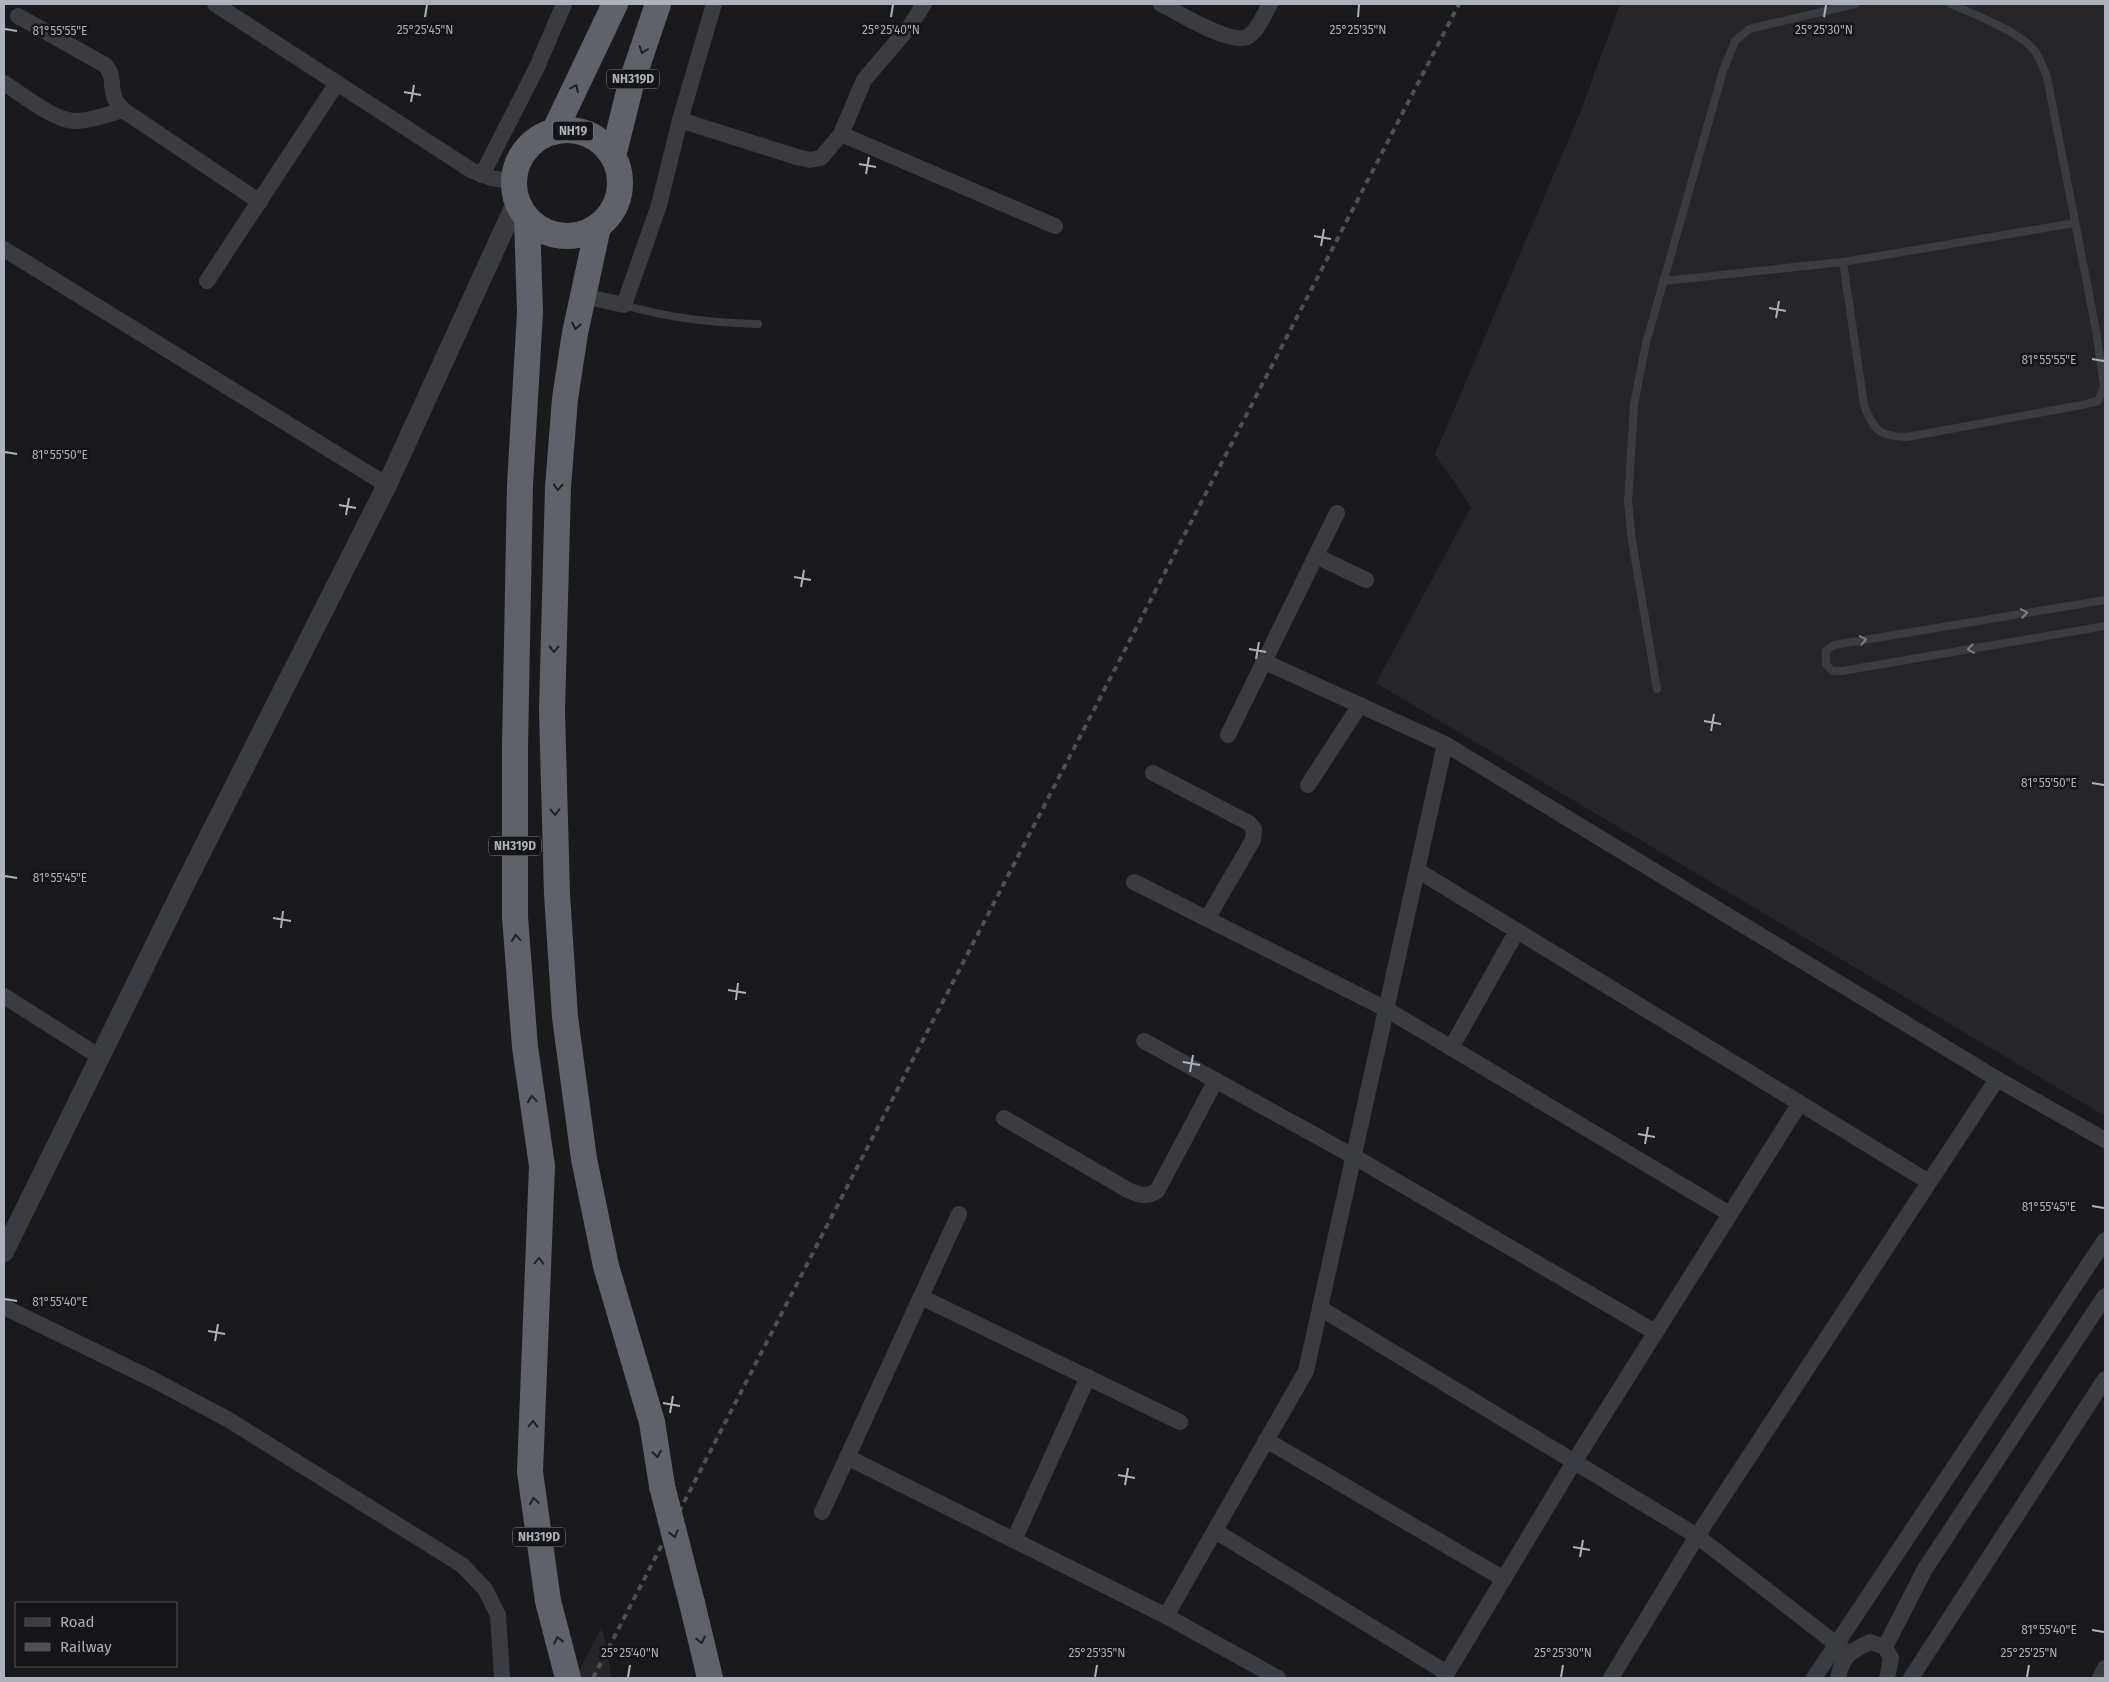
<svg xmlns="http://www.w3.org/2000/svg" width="2109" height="1682" viewBox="0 0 2109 1682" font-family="'Fira Sans',sans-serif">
<rect width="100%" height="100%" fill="#1a1a1c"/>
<!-- built -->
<g fill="#262629">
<path d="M1620,4H2105V1116L1376,683L1471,507L1435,454L1580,113Z"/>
<path d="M602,1627L612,1678H575Z"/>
</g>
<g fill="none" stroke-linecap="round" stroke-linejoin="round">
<!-- service -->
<g stroke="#3b3c41" stroke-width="8">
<path d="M1843,262L1864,405C1874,431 1879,436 1907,437L2082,405L2098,401L2104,387L2096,330L2047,77C2043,67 2040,57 2033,49C2019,32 1972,13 1951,4"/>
<path d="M1663,281L1843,262L2075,223"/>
<path d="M624,305C668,318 712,323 758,324"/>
<path d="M2105,600L1834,645L1826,651V664L1832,671H1842L2105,626"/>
<path d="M1657,689L1632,541L1628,502L1634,405L1646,343L1723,71L1735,41L1749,29L1855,4"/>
</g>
<!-- minor -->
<g stroke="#3b3c41" stroke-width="16">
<path d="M215,4L471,170L491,178L513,182"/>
<path d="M1161,4C1178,12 1232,47 1249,36C1259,29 1264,14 1270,4"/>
<path d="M18,16L105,65C118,78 105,92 123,110L260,202"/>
<path d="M4,83C22,94 55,122 77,121C92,121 108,114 123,110"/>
<path d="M680,120L797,157L810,160L821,158L841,134L864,80L910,26L924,4"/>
<path d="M841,134L1055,226"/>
<path d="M482,175L537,67L564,4"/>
<path d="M4,249L387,485"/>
<path d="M207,281L337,83"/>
<path d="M583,296L624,305L659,205L680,120L714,4"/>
<path d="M1316,556L1366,580"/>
<path d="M1263,661L1445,744L1997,1079L2105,1140"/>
<path d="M1228,735L1337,513"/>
<path d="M1153,773L1249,823L1254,829L1253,840L1207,919"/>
<path d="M1308,785L1360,705"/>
<path d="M1417,870L1929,1182"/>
<path d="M1134,882L1386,1009L1730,1214"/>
<path d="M4,996L100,1057"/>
<path d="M1144,1041L1353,1156L1655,1332"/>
<path d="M1451,1048L1517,931"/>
<path d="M1004,1118L1128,1190C1139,1195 1146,1198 1157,1191L1216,1080"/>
<path d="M921,1297L1180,1422"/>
<path d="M4,1307L154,1380L229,1420L462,1565L485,1589L498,1615L502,1678"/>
<path d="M1320,1308L1697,1536L1849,1654"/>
<path d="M1266,1440L1504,1579"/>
<path d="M847,1457L1166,1616"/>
<path d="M822,1512L959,1214"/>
<path d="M1215,1531L1447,1673"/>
<path d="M1014,1540L1088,1377"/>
<path d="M1885,1647L1925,1569L2105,1296"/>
<path d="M1278,1678L1166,1616L1306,1371L1445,744"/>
<path d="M1444,1678L1574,1462L1800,1103"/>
<path d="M1611,1678L1697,1536L1997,1079"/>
<path d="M1814,1678L2105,1240"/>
<path d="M1838,1678C1842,1656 1851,1651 1870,1642L1885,1647L1891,1658L1887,1678"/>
<path d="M1911,1678L2105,1379"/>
<path d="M2100,1678L2105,1668"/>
</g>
<!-- tertiary -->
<path stroke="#3b3c41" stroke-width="20" d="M4,1252L185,884L387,485L517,201"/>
<!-- trunk -->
<g stroke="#5f6268" stroke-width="26">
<circle cx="567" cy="183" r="53"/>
<path d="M554,132L615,4"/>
<path d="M613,156L631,84L658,4"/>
<path d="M527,219L530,312L520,485L515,747V917L525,1047L542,1166L530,1472L548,1601L568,1678"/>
<path d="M598,227L575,333L565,399L558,487L552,711L557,894L565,1017L584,1159L606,1266L652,1422L662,1486"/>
<path d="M692,1603L710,1678"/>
</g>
<!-- rail -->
<path stroke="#4e5056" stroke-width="4" stroke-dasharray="6 5" stroke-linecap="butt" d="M593,1678L1459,4"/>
<!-- trunk-bridge -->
<path stroke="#5f6268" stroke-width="26" d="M662,1486L692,1603"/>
</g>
<!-- one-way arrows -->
<defs><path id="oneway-chevron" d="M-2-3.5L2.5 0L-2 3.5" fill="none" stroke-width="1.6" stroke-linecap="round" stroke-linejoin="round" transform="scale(1.25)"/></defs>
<g stroke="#202123">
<use href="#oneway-chevron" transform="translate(643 50) rotate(109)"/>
<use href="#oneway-chevron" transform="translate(575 88) rotate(-64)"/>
<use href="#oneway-chevron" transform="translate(576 326) rotate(103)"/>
<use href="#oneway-chevron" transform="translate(558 487) rotate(93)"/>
<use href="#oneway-chevron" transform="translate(554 649) rotate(92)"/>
<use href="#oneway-chevron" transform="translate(555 812) rotate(89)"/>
<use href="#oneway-chevron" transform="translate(516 938) rotate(-95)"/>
<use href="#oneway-chevron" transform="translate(532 1099) rotate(-98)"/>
<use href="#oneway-chevron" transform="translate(539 1261) rotate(-88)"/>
<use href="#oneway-chevron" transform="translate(533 1424) rotate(-88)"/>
<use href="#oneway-chevron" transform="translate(657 1454) rotate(81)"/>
<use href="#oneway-chevron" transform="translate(534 1501) rotate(-98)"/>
<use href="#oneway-chevron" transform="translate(674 1534) rotate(76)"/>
<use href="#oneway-chevron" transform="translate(558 1640) rotate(-104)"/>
<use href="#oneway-chevron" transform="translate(701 1640) rotate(76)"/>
</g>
<g stroke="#7a7c84">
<use href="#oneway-chevron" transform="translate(2024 613) rotate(-10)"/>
<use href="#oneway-chevron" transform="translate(1863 640) rotate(-10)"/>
<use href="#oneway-chevron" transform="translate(1971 649) rotate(170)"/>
</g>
<!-- ticks -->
<path fill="none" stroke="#adb1bb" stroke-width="2" d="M425,17L427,5M891,17L893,5M1358,17L1359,5M1824,17L1826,5M5,29L17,31M404,92L421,95M411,102L414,85M859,164L876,167M866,174L869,157M1314,236L1331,239M1321,246L1324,229M1769,308L1786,311M1776,318L1779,301M2092,359L2104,361M5,452L17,454M339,505L356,508M346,515L349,498M794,577L811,580M801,587L804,570M1249,649L1266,652M1256,659L1259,642M1704,721L1721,724M1711,731L1714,714M2092,783L2104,785M5,876L17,878M273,918L291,921M281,928L283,911M728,990L746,993M736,1000L738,983M1183,1062L1200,1065M1190,1072L1193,1055M1638,1134L1655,1137M1645,1144L1648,1127M2092,1206L2104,1208M5,1299L17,1301M208,1331L225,1334M215,1341L218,1324M663,1403L680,1406M670,1413L673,1396M1118,1475L1135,1478M1125,1485L1128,1468M1573,1547L1590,1550M1580,1557L1583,1540M2092,1630L2104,1632M628,1677L630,1665M1095,1677L1097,1665M1561,1677L1563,1665M2027,1677L2029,1665"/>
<g text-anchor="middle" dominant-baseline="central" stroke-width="5" stroke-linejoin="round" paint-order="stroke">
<!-- shield labels -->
<g fill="#151517" stroke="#7f828a" stroke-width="1">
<rect x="607" y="69.5" width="52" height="19" rx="4"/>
<rect x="553" y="121.5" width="40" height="19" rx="4"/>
<rect x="489" y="836.5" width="52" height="19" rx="4"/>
<rect x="513" y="1527.5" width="52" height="19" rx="4"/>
</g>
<g font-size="12" font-weight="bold" fill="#adb1bb">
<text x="633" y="79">NH319D</text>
<text x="573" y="131">NH19</text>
<text x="515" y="846">NH319D</text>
<text x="539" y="1537">NH319D</text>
</g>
</g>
<g font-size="12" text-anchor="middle" fill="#adb1bb" stroke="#151517" stroke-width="5" stroke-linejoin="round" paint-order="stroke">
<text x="425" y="34">25°25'45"N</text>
<text x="891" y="34">25°25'40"N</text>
<text x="1358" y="34">25°25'35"N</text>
<text x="1824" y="34">25°25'30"N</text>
<text x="60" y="35">81°55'55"E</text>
<text x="2049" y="364">81°55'55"E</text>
<text x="60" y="459">81°55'50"E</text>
<text x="2049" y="787">81°55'50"E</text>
<text x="60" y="882">81°55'45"E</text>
<text x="2049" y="1211">81°55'45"E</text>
<text x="60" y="1306">81°55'40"E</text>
<text x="2049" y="1634">81°55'40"E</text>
<text x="630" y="1657">25°25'40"N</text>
<text x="1097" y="1657">25°25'35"N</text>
<text x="1563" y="1657">25°25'30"N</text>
<text x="2029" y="1657">25°25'25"N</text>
</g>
<!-- border -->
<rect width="2109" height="1682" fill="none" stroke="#adb1bb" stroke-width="10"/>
<!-- legend -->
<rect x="15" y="1602" width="162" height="65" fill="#151517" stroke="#525359"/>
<rect x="25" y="1618" width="25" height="8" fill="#3b3c41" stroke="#525359"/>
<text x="60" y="1627" font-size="15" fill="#adb1bb">Road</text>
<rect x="25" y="1643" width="25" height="8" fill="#4e5056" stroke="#525359"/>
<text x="60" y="1652" font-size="15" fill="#adb1bb">Railway</text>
</svg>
